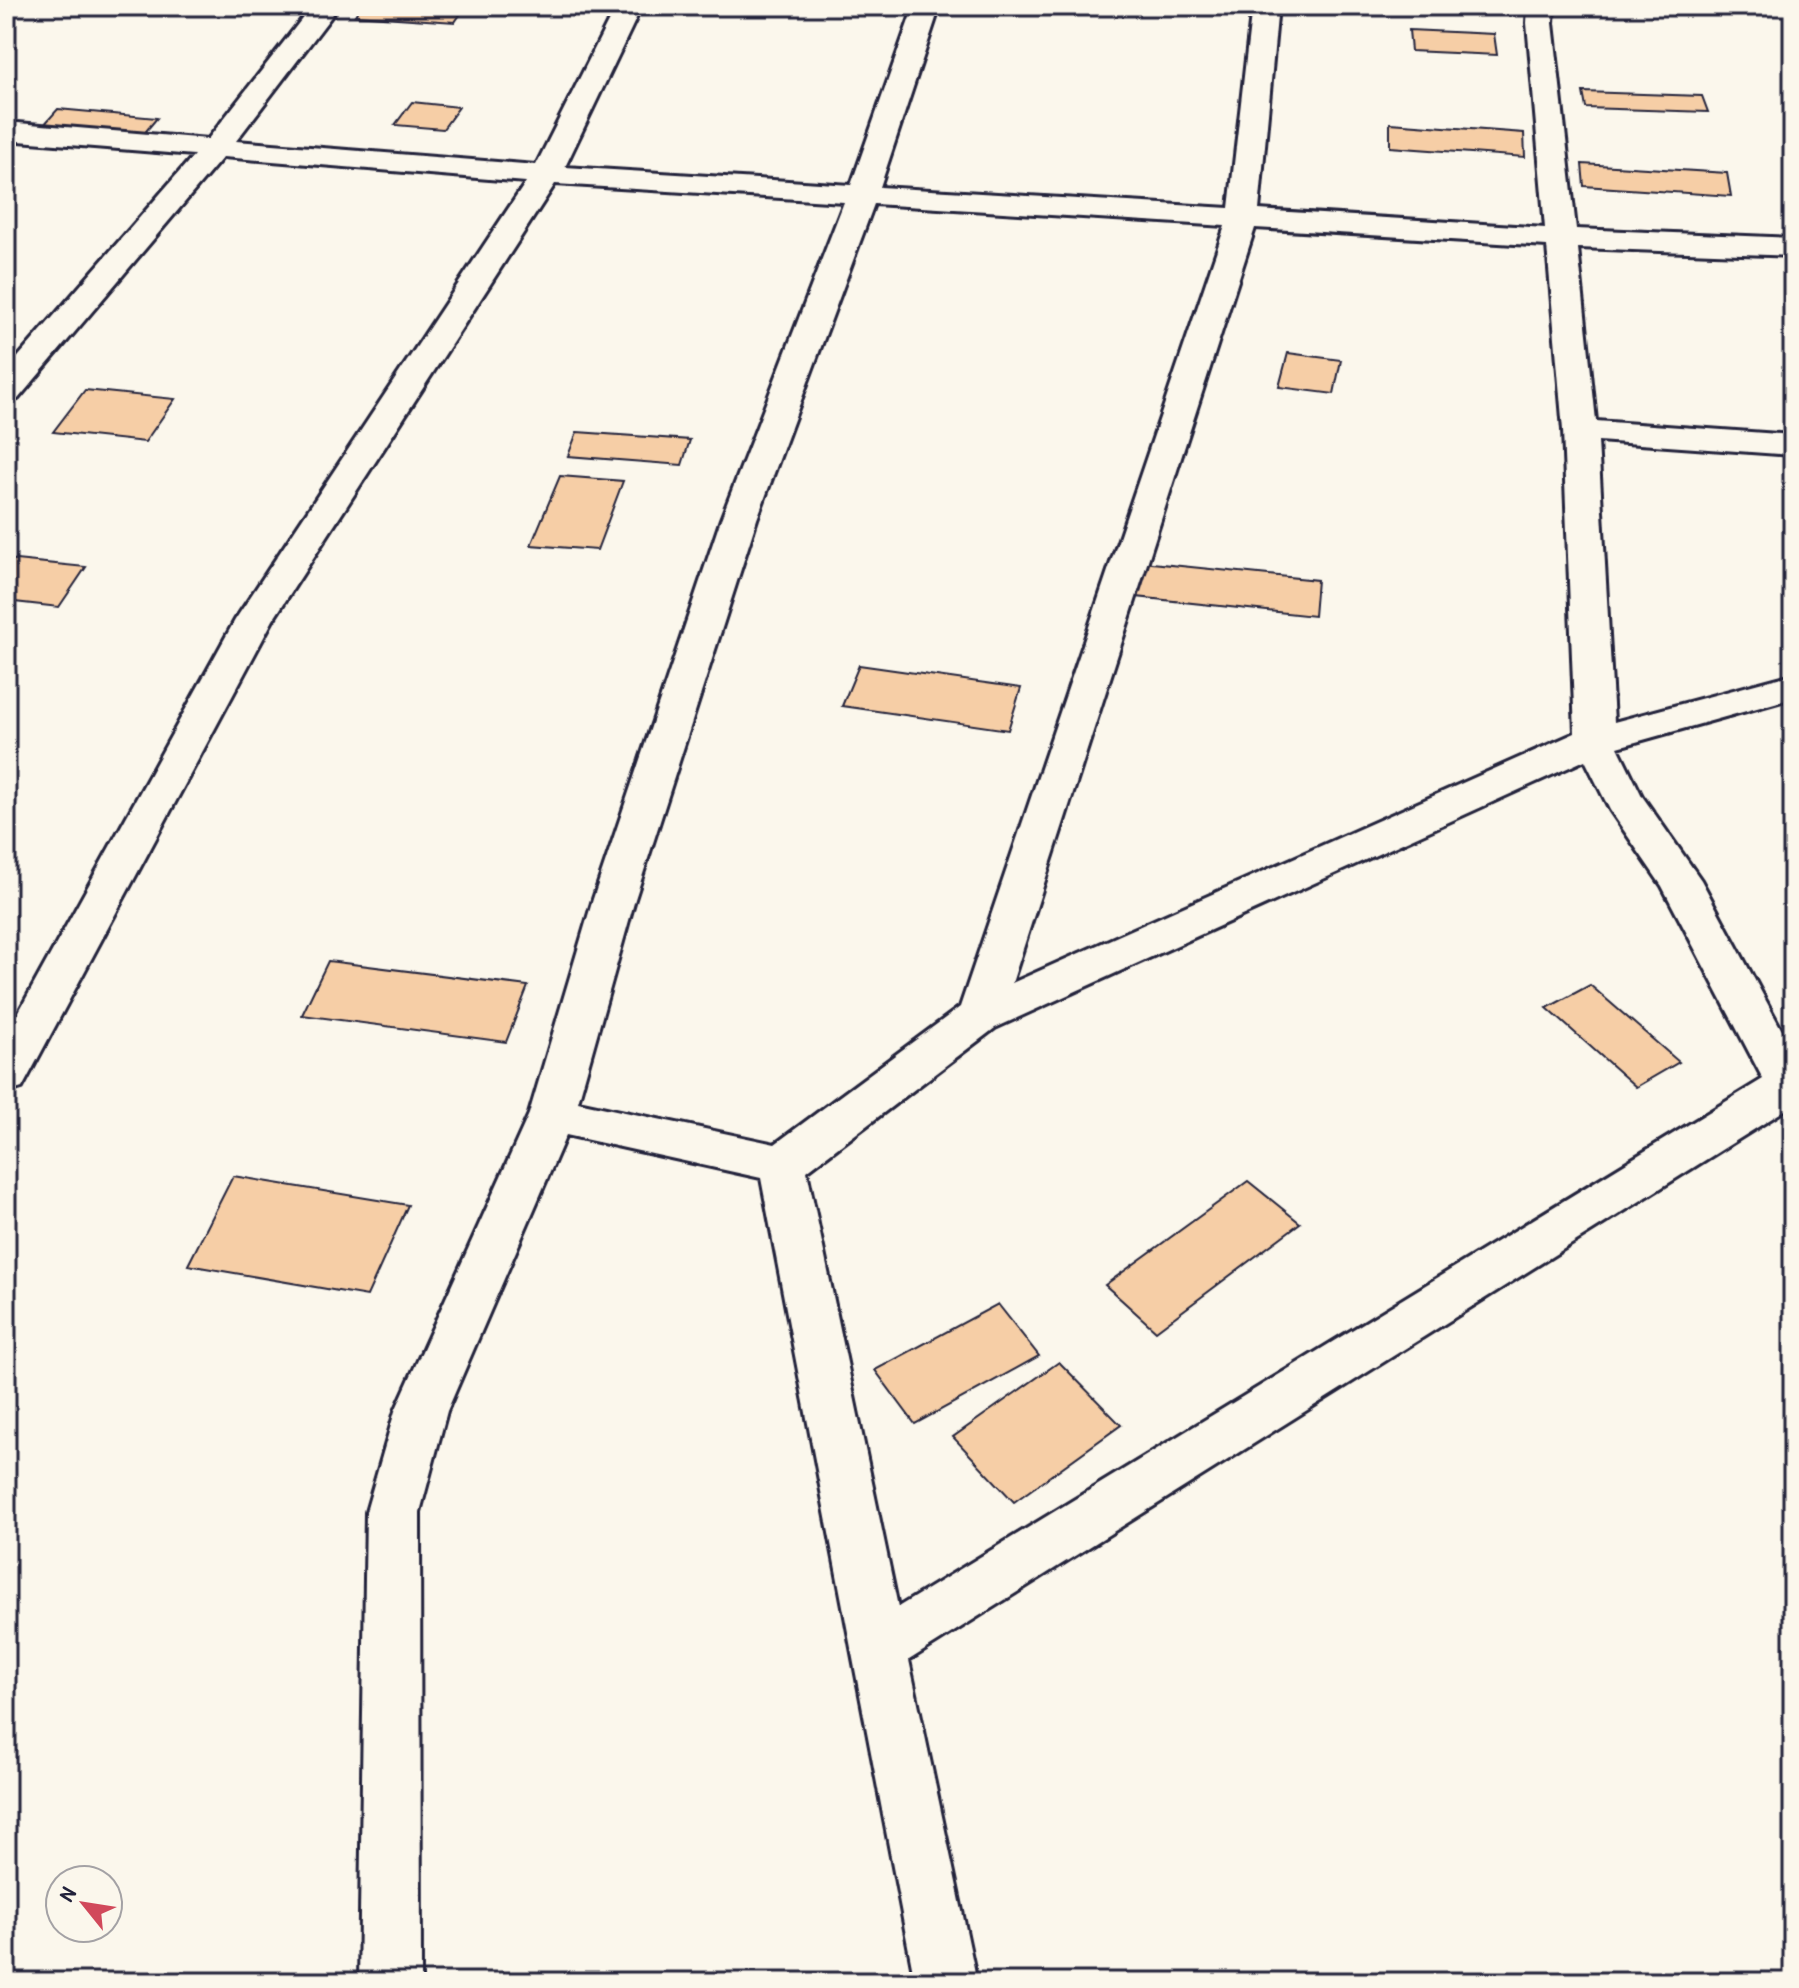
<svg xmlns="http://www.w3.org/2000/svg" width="1799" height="1988" viewBox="0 0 1799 1988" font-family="'Patrick Hand',sans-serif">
<rect width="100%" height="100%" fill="#fbf7ec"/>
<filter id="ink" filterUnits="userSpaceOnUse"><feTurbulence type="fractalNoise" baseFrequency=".0125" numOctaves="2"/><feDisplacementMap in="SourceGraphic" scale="16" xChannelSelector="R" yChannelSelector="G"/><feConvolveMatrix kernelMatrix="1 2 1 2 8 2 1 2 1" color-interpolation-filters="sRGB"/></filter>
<g filter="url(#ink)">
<!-- building -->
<g fill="#f6cea6" stroke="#22223b" stroke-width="2">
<path d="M361,6H466L455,22L355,15Z"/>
<path d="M1409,30L1494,34L1497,55L1411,51Z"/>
<path d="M1583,92L1702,96L1708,112L1586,108Z"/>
<path d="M412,102L459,107L443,129L395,125Z"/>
<path d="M58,109L157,118L142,136L42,127Z"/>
<path d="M1390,123L1524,133L1525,157L1390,147Z"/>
<path d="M1582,164L1727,173L1731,196L1584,186Z"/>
<path d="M1288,353L1341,360L1334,394L1279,387Z"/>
<path d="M85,390L175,399L145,442L53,432Z"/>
<path d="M577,432L690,440L682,465L568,456Z"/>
<path d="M560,476L623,481L597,550L531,545Z"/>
<path d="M6,559L86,567L59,607L6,601Z"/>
<path d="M1142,562L1317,580L1314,616L1137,597Z"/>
<path d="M859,665L1021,688L1008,730L842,706Z"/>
<path d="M328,961L528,986L506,1042L302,1015Z"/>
<path d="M1590,985L1679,1062L1636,1087L1547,1008Z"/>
<path d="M233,1176L408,1205L367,1296L188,1265Z"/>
<path d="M1248,1181L1300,1223L1156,1331L1105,1285Z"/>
<path d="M998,1304L1039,1356L915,1424L875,1370Z"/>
<path d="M1059,1362L1121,1425L1014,1502L953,1437Z"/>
</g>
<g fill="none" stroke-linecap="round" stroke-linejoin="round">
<defs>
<path id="street" d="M312,6H339L236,141L536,165L616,6H642L565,167L851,185L914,6H940L880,187L1229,208L1252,6H1278L1259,210L1545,228L1527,23L1528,6H1554L1553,23L1576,229L1793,238V256L1578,248L1596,421L1793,435V455L1598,441L1614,722L1793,674V698L1618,747L1642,796L1701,880L1793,1051V1105L909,1660L977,1982H915L761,1178L566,1135L447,1411L420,1512L421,1982H359L366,1512L395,1411L529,1114L593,899L721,519L844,202L555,184L273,620L22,1088L6,1093V1035L235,620L526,182L223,157L18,399L6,402V371L194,155L6,140V122L208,139ZM874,204L1225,226L960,1007L775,1144L578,1102L635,899L757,519ZM1255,228L1547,246L1563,430L1575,733L1012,983ZM1585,760L1610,810L1662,886L1763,1079L898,1607L807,1171L995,1028Z"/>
</defs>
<!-- street casing -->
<use href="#street" stroke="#22223b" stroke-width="6"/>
<!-- street -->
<use href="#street" fill="#fbf7ec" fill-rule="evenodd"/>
</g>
</g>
<!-- margin -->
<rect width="1799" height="1988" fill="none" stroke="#fbf7ec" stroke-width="32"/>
<rect x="16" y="16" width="1767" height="1956" fill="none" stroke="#22223b" stroke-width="3" filter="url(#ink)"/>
<!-- north arrow -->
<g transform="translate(84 1904) rotate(300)"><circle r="38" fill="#fbf7ec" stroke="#a4a2a5" stroke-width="2"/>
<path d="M0-6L14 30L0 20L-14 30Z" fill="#d1495b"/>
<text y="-12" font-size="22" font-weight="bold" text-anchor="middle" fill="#22223b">N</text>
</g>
</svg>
